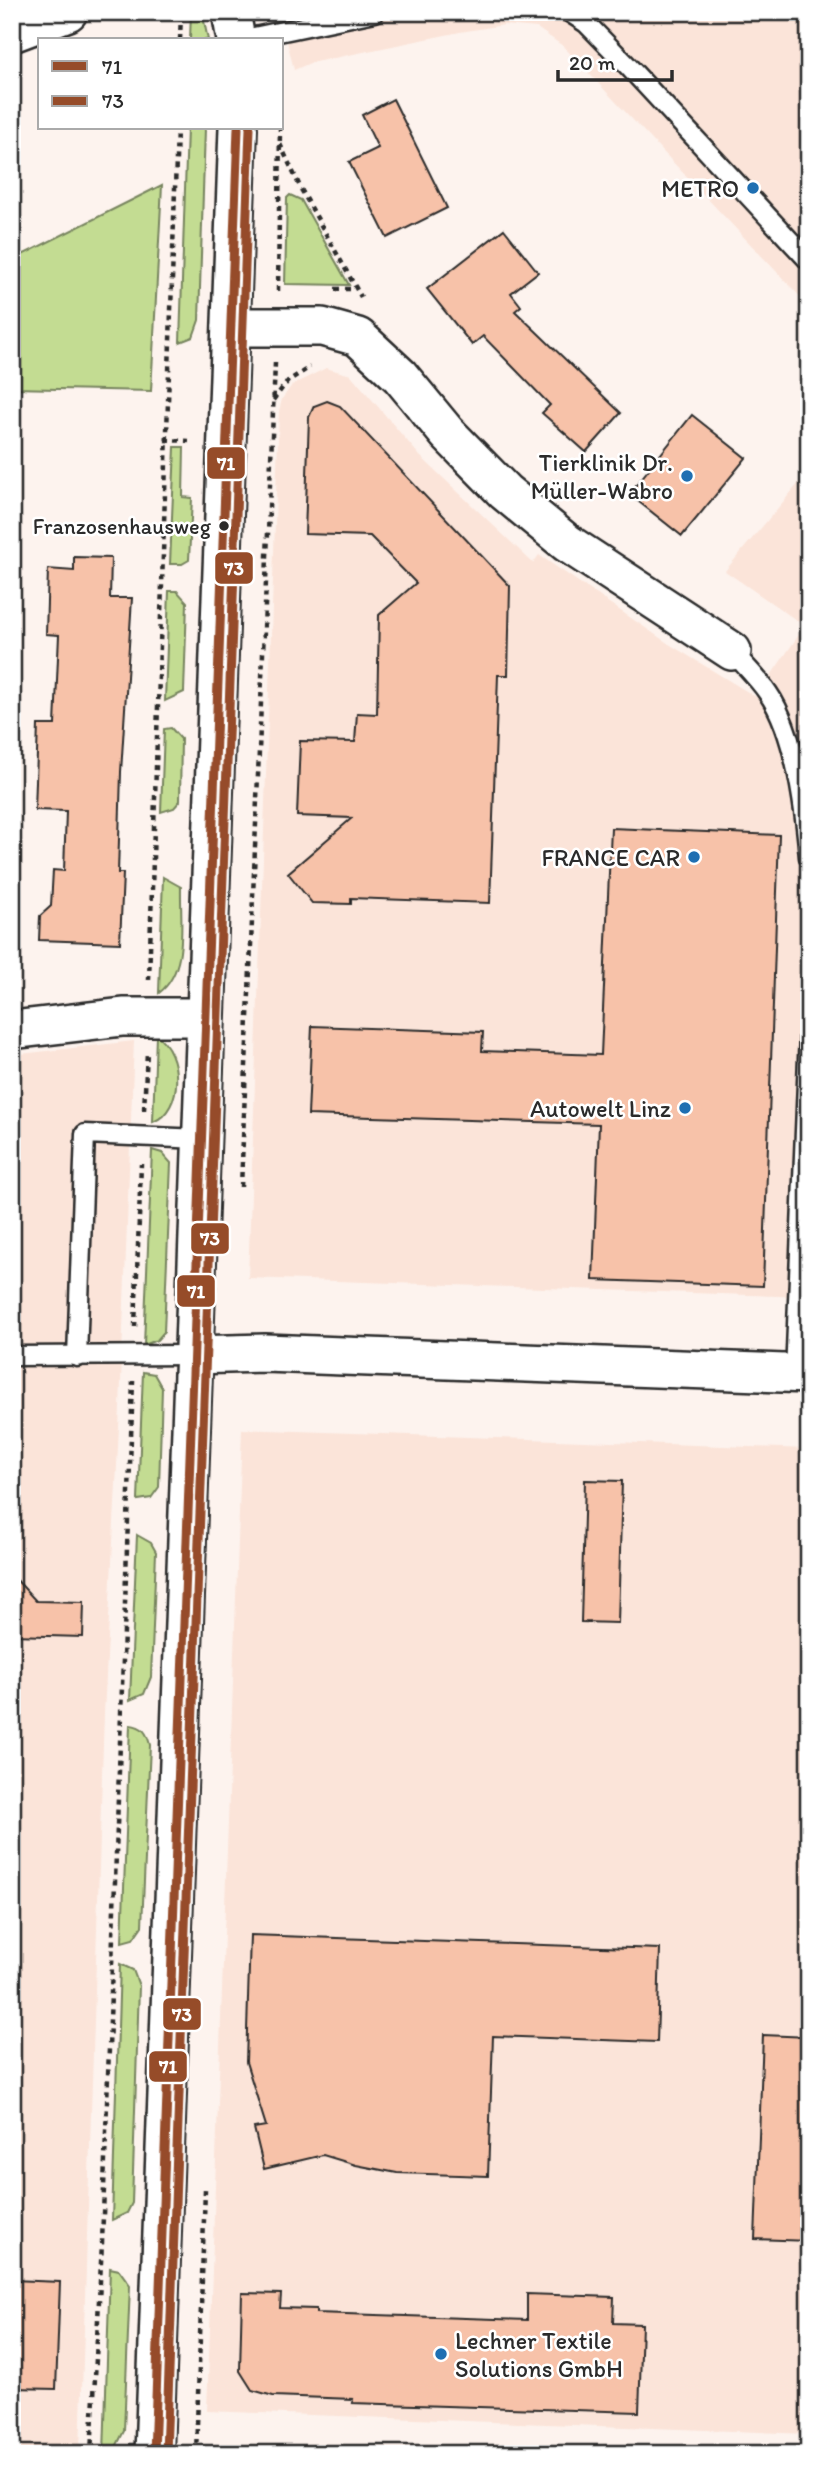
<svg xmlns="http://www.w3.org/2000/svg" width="821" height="2466" viewBox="0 0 821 2466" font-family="Itim,sans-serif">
<rect width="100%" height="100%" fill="#fdf3ee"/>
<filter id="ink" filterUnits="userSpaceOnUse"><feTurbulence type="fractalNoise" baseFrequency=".0143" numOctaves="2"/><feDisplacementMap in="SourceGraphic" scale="14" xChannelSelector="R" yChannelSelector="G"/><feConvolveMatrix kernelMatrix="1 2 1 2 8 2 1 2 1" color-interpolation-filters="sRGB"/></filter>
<g filter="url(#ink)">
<!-- built -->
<g fill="#fbe4d9">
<path d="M280,12H809V306L563,46L537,28L504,25L460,32L310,63L294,70Z"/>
<path d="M326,368L351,375L420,456L533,563L539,555L669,644L756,697L805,626L725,571L809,471V1297L248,1278L279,411L282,399L292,385Z"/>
<path d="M134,1041L120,1408L104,1714L80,2452L12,2454V1055Z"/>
<path d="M242,1429L809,1449V2434L207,2411Z"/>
</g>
<!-- green -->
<g fill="#c3dc92" stroke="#77845e" stroke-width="2">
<path d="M191,12H197L204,21L208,40H190Z"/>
<path d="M187,128H205L199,320L193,337L180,342Z"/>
<path d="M162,185L151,391L12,388V260Z"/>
<path d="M290,195L301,200L349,285L285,284L287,198Z"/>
<path d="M175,447H184L183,497L192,498L189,560L182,564H170Z"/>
<path d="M169,591H177L187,602L184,692L165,701Z"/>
<path d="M171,728L181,739L180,801L174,808L161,812L164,729Z"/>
<path d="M163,877L181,887C180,922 189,970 159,993Z"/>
<path d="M156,1035C183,1052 184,1110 153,1122Z"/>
<path d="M152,1150L162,1153L171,1163L164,1332L157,1340L144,1345Z"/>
<path d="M143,1372L154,1374L162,1388L159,1487L151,1498L138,1500Z"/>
<path d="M137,1535L151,1543L156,1552L151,1677L144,1694L130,1700Z"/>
<path d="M130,1725C143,1726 147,1733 150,1745L142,1926L133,1939L122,1942Z"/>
<path d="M120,1964L133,1970L139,1986L132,2203L127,2213L112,2220Z"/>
<path d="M110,2268L119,2270L130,2285L124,2431L113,2453L104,2454Z"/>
</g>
<!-- building -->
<g fill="#f7c2a9" stroke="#2b2b2b" stroke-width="2">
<path d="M393,99L447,208L387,238L349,162L378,148L362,115Z"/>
<path d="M504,229L538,272L511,293L521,306L515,311L621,413L586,452L542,413L550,405L483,336L472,345L427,289Z"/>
<path d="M327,401L340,406L510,586L508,675H498L490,903L351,898V904L312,903L288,873L352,818L297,816L300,741L355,742L357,713L377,714L379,615L416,583L370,536L305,534L309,417L314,406Z"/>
<path d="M692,415L746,458L682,536L629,494Z"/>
<path d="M74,557L111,558L110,598H132L121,772L118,873H123L120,943L39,940L40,916L51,906L53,870L64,871L66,811L35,810L38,725H55L59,635L46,634L48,569L74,571Z"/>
<path d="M611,828L779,835L763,1286L593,1280L599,1124L308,1115L312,1026L483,1032L482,1051L601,1055Z"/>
<path d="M585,1480L622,1481L618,1623L581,1622Z"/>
<path d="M12,1575L36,1601L84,1602L83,1637L12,1635Z"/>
<path d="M250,1935L660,1949L657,2042L493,2036L488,2176L397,2173L356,2165L323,2155L264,2169L254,2128L266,2126L246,2062Z"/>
<path d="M763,2035L809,2037V2241L755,2239Z"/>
<path d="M12,2280L60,2282L56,2389L12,2388Z"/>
<path d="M242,2293L281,2294L280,2308L316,2309V2313L527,2320V2294L614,2297L613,2323L642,2324L639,2412L352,2403L353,2399L273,2396L252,2390L240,2371Z"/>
</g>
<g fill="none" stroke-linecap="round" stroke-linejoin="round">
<defs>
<g id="lane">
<path d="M569,12L586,23L627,65L809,261"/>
<path d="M240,40L375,12"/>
<path d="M732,651C744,665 758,678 768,693C795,732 805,810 809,857"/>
<path d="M12,1356L193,1355"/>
<path d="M77,1357L85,1134L201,1139"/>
<path d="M795,1374L809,1033"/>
</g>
<g id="street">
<path d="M231,12L236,40"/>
<path d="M12,33L68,12"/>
<path d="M231,327H322L358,337L400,376L447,433L505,492L567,543L732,651"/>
<path d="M12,1030L123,1017H205"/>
<path d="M193,1355L265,1353L809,1374"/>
<path d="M154,2454L238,128"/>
</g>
</defs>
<!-- lane casing -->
<use href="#lane" stroke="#2b2b2b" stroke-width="23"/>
<!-- street casing -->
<use href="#street" stroke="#2b2b2b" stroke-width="42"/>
<!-- path -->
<g stroke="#2b2b2b" stroke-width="4.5" stroke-dasharray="5 5" stroke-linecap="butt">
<path d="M180,40L181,12"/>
<path d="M280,144L302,191L361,297"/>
<path d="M335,289H355"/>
<path d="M278,291L280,128"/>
<path d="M273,400L288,381L310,367"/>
<path d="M165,440L189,441"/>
<path d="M149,980L177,128"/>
<path d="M144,1110L147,1052"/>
<path d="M241,1187L275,363"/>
<path d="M135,1327L141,1164"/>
<path d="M91,2454L102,2243L133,1381"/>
<path d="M196,2454L205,2189"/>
</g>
<!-- lane -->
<use href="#lane" stroke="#fff" stroke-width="18"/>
<!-- street -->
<use href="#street" stroke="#fff" stroke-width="37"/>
<defs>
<path id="bus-1" d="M154,2454L238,128"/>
<path id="bus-2" d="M166,2454L250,128"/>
</defs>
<!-- bus-1 casing -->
<use href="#bus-1" stroke="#fff" stroke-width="14"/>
<!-- bus-2 casing -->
<use href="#bus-2" stroke="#fff" stroke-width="14"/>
<!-- bus-1 -->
<use href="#bus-1" stroke="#964c29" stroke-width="9"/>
<!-- bus-2 -->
<use href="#bus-2" stroke="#964c29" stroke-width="9"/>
</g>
</g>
<!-- markers -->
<g fill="#1f6fb2" stroke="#fff" stroke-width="2.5">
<circle cx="753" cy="188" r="7"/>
<circle cx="687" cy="476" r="7"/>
<circle cx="694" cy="857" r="7"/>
<circle cx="685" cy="1108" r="7"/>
<circle cx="441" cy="2354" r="7"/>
</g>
<circle fill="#2b2b2b" stroke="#fff" stroke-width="2.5" cx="224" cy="526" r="6"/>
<g text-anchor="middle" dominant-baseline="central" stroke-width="5" stroke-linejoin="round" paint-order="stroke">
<!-- bus labels -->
<g font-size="22" fill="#2b2b2b" stroke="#fff" text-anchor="end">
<text x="211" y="526">Franzosenhausweg</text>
</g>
<!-- poi labels -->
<g font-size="24" fill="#2b2b2b" stroke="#fff" text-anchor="end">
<text x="739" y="188">METRO</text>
<text x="673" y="462">Tierklinik Dr.<tspan x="673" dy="28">Müller-Wabro</tspan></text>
<text x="680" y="857">FRANCE CAR</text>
<text x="671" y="1108">Autowelt Linz</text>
<text x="455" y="2340" text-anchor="start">Lechner Textile<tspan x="455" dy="28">Solutions GmbH</tspan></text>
</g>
</g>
<g stroke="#fff" stroke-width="2.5">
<rect x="206" y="446" width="40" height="34" rx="7" fill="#964c29"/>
<rect x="214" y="551" width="40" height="34" rx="7" fill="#964c29"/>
<rect x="190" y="1222" width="40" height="33" rx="7" fill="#964c29"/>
<rect x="176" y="1274" width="40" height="34" rx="7" fill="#964c29"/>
<rect x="162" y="1997" width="40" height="34" rx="7" fill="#964c29"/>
<rect x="148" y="2050" width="40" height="33" rx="7" fill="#964c29"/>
</g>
<g font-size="19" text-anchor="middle" font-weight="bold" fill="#fff">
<text x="226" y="470">71</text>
<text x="234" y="575">73</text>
<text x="210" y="1245">73</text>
<text x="196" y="1298">71</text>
<text x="182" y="2021">73</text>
<text x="168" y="2073">71</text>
</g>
<!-- margin -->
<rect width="821" height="2466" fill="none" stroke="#fff" stroke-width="42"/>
<rect x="21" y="21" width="779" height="2424" fill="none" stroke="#2b2b2b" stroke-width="2.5" filter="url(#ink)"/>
<!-- legend -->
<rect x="38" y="38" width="245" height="91" fill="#ffffff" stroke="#aaaaaa" stroke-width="2"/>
<rect x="52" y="61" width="35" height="10" fill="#964c29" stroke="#aaaaaa" stroke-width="2"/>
<text x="102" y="74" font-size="21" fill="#2b2b2b">71</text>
<rect x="52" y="96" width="35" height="10" fill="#964c29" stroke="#aaaaaa" stroke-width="2"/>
<text x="102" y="108" font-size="21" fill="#2b2b2b">73</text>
<!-- scale -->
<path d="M558 70v10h114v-10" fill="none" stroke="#2b2b2b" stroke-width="3.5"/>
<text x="569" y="70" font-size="21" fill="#2b2b2b" stroke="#ffffff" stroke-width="5" paint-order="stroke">20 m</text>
</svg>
